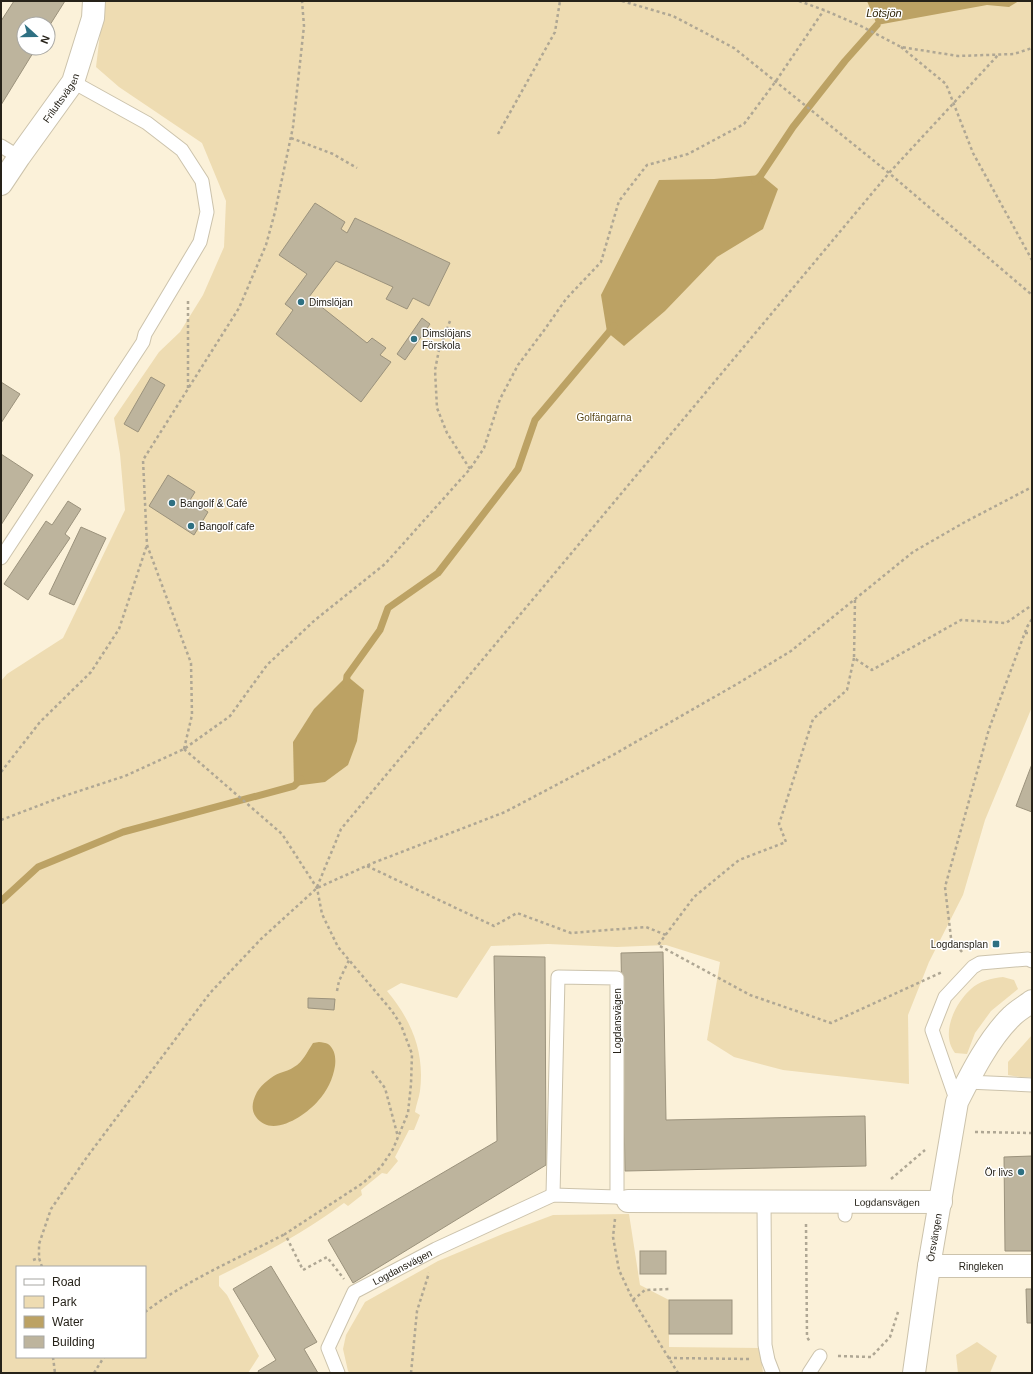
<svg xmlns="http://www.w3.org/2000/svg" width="1033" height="1374" viewBox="0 0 1033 1374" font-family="Helvetica,sans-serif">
<rect width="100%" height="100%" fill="#fbf1d9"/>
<!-- green -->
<g fill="#eedcb2" fill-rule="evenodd">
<path d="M104,1H1032V707L985,820L963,895L929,962L908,1015L909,1084L783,1070L734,1057L707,1040L720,962L666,945L617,947L548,944L491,946L457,998L401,983L387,991C411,1020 425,1051 420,1091C419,1098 416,1105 415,1112L420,1115L414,1130H409L395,1157L398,1161L387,1174L382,1173L361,1190L362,1195L348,1206L344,1203C305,1232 262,1255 219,1276V1286L227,1295L259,1356L248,1373H1V681L7,674L63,638L125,510L120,454L114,418L159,352L180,332L203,295L224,247L226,201L202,143L119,87L96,67ZM17,1267H145V1357H17Z"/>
<path d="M1003,977L1014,980L1018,989L991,1011L975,1033L967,1054L955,1053C940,1034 955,1003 971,989C979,981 992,978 1003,977Z"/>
<path d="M1032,1035V1077H1020L1008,1075V1062Z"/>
<path d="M629,1214L640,1285L669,1300V1347L760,1348L763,1373H350L348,1371L343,1349L346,1335L365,1302L438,1261L505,1233L553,1215Z"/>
<path d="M977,1342L997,1356L990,1373H958L956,1355Z"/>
</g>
<!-- water -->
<g fill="#bca264">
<path d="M867,1H1019L1009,7L987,5L877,25Z"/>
<path d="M761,175L778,189L763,229L717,257L665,311L624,346L607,332L601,295L659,180L714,179Z"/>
<path d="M347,676L364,690L357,741L348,765L325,782L294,786L293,742L314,709Z"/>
<path d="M319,1042C322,1042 326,1043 328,1044C335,1049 336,1058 335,1066C333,1079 327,1091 318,1101C306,1115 272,1139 256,1117C250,1109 253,1100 257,1092C262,1084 272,1076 280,1073C285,1071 290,1070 294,1067C303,1062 307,1052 313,1043Z"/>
</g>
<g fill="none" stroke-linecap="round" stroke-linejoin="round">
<!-- stream -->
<g stroke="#bca264" stroke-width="7">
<path d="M755,181L761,175L793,127L845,61L877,25"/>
<path d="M346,685L347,676L380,630L388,608L438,573L518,469L535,420L614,326"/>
<path d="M1,901L38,867L123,832L294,786L301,779"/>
</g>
</g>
<!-- building -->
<g fill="#bdb49d" stroke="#9b927c">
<path d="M14,1H65L48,28V24H24V48H36L1,105V21Z"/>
<path d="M315,203L345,222L341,229L347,233L355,218L450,263L429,306L413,298L407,309L386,299L393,287L336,261L309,297L367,343L372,338L386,348L380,355L391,362L361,402L276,334L293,310L285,304L307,274L279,255Z"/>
<path d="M422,318L430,324L405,360L397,354Z"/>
<path d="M151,377L165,385L138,432L124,424Z"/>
<path d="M1,382L20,394L1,423Z"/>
<path d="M1,454L33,475L1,525Z"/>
<path d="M168,475L195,492L190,500L208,512L194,535L149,506Z"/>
<path d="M68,501L81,509L65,534L70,538L28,600L4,584L46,521L52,525Z"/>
<path d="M81,527L106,538L74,605L49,594Z"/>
<path d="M1032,764V812L1016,806Z"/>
<path d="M663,952L666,1120L865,1116L866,1166L625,1171L621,953Z"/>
<path d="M494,956L545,957L546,1165L353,1283L328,1240L497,1141Z"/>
<path d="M308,998L335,999L334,1010L308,1008Z"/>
<path d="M1032,1156V1251H1005L1004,1157Z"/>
<rect x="640" y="1251" width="26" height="23"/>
<path d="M271,1266L317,1342L304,1349L318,1373H259L258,1371L276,1360L233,1289Z"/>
<path d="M1026,1289H1032V1323H1027Z"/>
<rect x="669" y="1300" width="63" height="34"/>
</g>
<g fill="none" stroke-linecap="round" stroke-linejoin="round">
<defs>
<g id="lane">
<path d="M1,146L19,157"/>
<path d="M1,558L143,342L145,334L200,242L207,212L202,181L182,150L147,123L73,82"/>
<path d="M967,1082L1032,1085"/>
<path d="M957,1102L932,1030L945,997L973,967L980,963L1028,959L1032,961"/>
<path d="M553,1195L558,977L617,978V1197"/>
<path d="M764,1201L765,1345L768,1360L773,1373"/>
<path d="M845,1215L846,1201"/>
<path id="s1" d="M338,1373L328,1348L354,1292L436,1249L553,1195L617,1197L624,1199"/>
<path d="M809,1373L820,1356"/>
</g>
<g id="street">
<path id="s2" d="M1,184L19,157L73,82L93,18L94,1"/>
<path id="s3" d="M628,1201L941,1202"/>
<path id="s4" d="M929,1266H1032"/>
<path id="s5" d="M914,1373L929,1266L957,1102C971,1074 989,1038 1012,1016C1018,1010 1026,1006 1032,1001"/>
</g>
</defs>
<!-- lane casing -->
<use href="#lane" stroke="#ccc3ac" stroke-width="15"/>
<!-- street casing -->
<use href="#street" stroke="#ccc3ac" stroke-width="24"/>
<!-- path -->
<g stroke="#afa794" stroke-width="2.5" stroke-dasharray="3 3" stroke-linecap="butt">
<path d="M622,1L673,16L734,48L889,173L1032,295"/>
<path d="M799,1L824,10L861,26L901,47L958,56L1014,54L1032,48"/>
<path d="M901,47L946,84L973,153L1032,260"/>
<path d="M498,134L555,32L560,1"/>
<path d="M291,138L333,154L357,168"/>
<path d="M450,321L439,350L435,370L437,408L447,433L470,469"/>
<path d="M188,388V299"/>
<path d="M855,600L854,658L872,670L961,620L1006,623L1032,605"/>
<path d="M1025,633H1032"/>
<path d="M854,658L847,690L813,719L779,824L786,842L739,860L694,897L658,945L750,995L831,1023L942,972"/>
<path d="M184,749L192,715L191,663L147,545L143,460L239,308L266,245L275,212L293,127L304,26L302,1"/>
<path d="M184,749L282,834L317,888L322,914L338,947L392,1011L401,1025L412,1054L411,1084L408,1113L393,1149L381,1167L363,1183L285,1234L303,1270L327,1257L344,1279"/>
<path d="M1,772L40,722L91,672L119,629L147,545"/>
<path d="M1,820L64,796L125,776L184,749L230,716L267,665L315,620L385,564L470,469L484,448L500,399L518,365L545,329L566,299L601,262L619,201L647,165L688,154L744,124L776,81L824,10"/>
<path d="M367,866L494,926L517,913L571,933L646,927L666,935"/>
<path d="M317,887L341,829L889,173L999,54"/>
<path d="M962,952L951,938L945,887L989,729L1027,627L1032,619"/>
<path d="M337,991L339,981L349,960"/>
<path d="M372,1071L385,1088L398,1137"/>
<path d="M975,1132L1032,1133"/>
<path d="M891,1179L925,1150"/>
<path d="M615,1219L613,1237L619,1270L633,1300L678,1373"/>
<path d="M806,1224L807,1337L810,1342"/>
<path d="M33,1260L39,1258"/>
<path d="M42,1267L39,1258V1244L51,1209L87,1157L210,993L261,939L317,888L373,863L505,812L613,755L737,684L791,651L913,552L965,522L1032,487"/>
<path d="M633,1300L645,1290L670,1289"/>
<path d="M145,1312C185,1281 239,1258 285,1234"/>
<path d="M838,1356L871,1357L890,1337L898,1312"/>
<path d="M53,1357L55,1373"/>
<path d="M668,1358L749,1359"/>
<path d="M94,1373L104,1357"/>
<path d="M411,1373L417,1311L429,1273"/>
</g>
<!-- lane -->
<use href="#lane" stroke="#fff" stroke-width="13"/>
<!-- street -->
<use href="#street" stroke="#fff" stroke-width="22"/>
</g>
<!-- markers -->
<g fill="#2e7082" stroke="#fff" stroke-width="1.5">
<circle cx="301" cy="302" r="4"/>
<circle cx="414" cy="339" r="4"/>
<circle cx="172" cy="503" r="4"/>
<circle cx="191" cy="526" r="4"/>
<rect x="992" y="940" width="8" height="8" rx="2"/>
<circle cx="1021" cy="1172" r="4"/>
</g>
<g text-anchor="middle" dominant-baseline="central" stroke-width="3" stroke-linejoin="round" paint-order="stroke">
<!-- street labels -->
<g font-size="10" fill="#262219" stroke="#fff">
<text stroke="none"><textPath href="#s2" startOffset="105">Friluftsvägen</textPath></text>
<text transform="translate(617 1021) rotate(-90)">Logdansvägen</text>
<text stroke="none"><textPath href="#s3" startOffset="259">Logdansvägen</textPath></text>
<text stroke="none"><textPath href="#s5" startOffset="137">Örsvängen</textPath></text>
<text stroke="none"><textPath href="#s1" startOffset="143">Logdansvägen</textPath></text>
<text stroke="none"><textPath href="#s4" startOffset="52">Ringleken</textPath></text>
</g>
<!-- poi labels -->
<g font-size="10" fill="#262219" stroke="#fff" text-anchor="start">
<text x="309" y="302">Dimslöjan</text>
<text x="422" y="333">Dimslöjans<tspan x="422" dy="12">Förskola</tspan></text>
<text x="180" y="503">Bangolf &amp; Café</text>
<text x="199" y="526">Bangolf cafe</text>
<text x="988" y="944" text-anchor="end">Logdansplan</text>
<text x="1013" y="1172" text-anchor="end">Ör livs</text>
</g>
<!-- park labels -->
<g font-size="10" fill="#5c4a19" stroke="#fff">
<text x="604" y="417">Golfängarna</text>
</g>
<!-- water labels -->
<g font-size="11" font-style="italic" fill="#33280b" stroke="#fff">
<text x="884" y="13">Lötsjön</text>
</g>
</g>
<!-- border -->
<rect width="1033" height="1374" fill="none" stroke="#262219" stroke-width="4"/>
<!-- legend -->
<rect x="16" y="1266" width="130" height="92" fill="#ffffff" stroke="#a8a7a3"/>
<rect x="24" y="1279" width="20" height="6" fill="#ffffff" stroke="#a8a7a3"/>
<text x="52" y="1286" font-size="12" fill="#262219">Road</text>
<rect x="24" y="1296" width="20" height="12" fill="#eedcb2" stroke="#a8a7a3"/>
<text x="52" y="1306" font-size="12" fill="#262219">Park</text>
<rect x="24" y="1316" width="20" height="12" fill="#bca264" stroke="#a8a7a3"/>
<text x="52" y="1326" font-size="12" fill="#262219">Water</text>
<rect x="24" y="1336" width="20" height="12" fill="#bdb49d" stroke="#a8a7a3"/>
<text x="52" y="1346" font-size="12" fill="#262219">Building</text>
<!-- north arrow -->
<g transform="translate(36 36) rotate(111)"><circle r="19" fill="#ffffff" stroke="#a8a7a3"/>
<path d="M0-3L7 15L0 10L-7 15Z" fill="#2e7082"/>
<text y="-6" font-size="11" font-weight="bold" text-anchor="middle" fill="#262219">N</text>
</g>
</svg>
